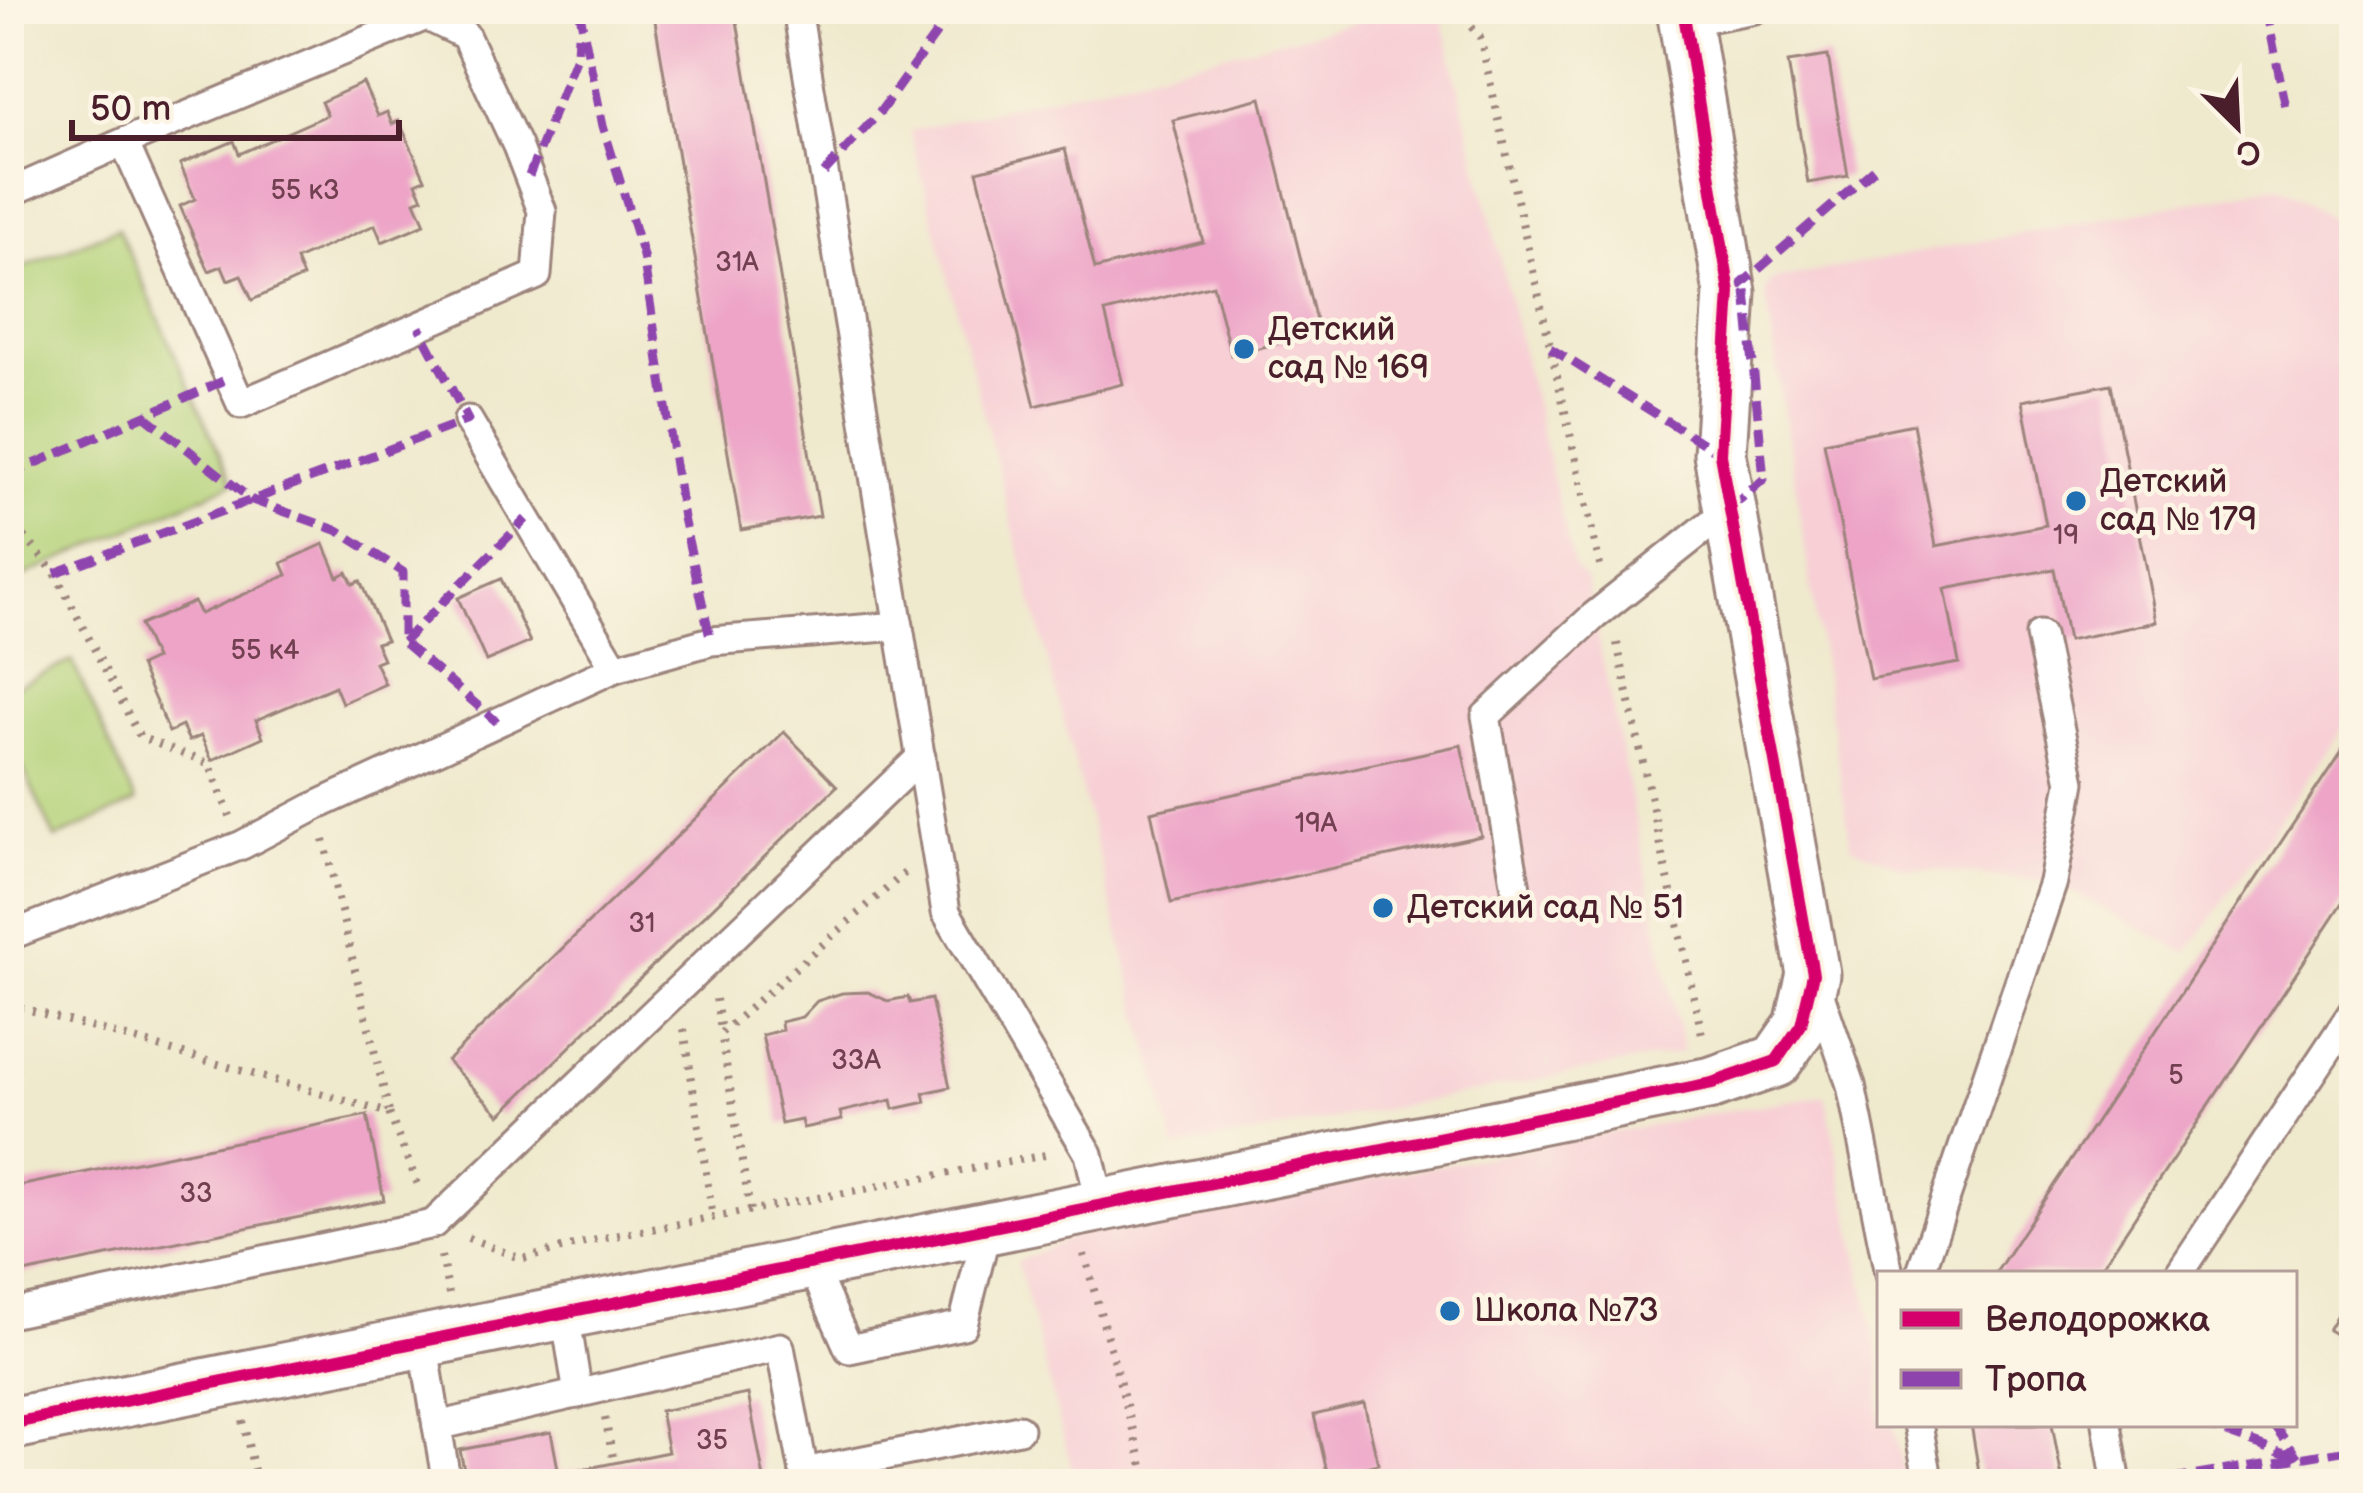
<svg xmlns="http://www.w3.org/2000/svg" width="2363" height="1493" viewBox="0 0 2363 1493" font-family="'Balsamiq Sans',sans-serif">
<rect width="100%" height="100%" fill="#fcf5e5"/>
<filter id="ink" filterUnits="userSpaceOnUse"><feTurbulence type="fractalNoise" baseFrequency=".00833" numOctaves="2"/><feDisplacementMap in="SourceGraphic" scale="24" xChannelSelector="R" yChannelSelector="G"/><feConvolveMatrix kernelMatrix="1 2 1 2 8 2 1 2 1" color-interpolation-filters="sRGB"/></filter>
<filter id="wash" filterUnits="userSpaceOnUse"><feTurbulence type="fractalNoise" baseFrequency=".004" numOctaves="4" result="noise"/><feDisplacementMap in="SourceGraphic" scale="48" xChannelSelector="R" yChannelSelector="G"/><feGaussianBlur stdDeviation="2.7" result="paint"/><feColorMatrix in="noise" values="0 0 0 0 0 0 0 0 0 0 0 0 0 0 0 0 0 1.4 0 .05"/><feComposite in="paint" operator="in"/></filter>
<g filter="url(#wash)">
<rect width="100%" height="100%" fill="#efe9cd"/>
<!-- built -->
<g fill="#f7cfd5">
<path d="M1410,9H1440L1574,568L1586,579L1683,1052L1175,1149L910,131Z"/>
<path d="M2277,186L2354,233V712L2187,953L2053,882L1902,867L1851,846L1765,290L1772,280Z"/>
<path d="M1825,1095L1880,1360V1424H1893L1906,1484H1076L1017,1262L1078,1234L1726,1111Z"/>
</g>
<!-- green -->
<g fill="#b4d279" stroke="#7f7852" stroke-width="3">
<path d="M118,228L233,483L9,583V273Z"/>
<path d="M72,661L136,802L55,839L9,738V689Z"/>
</g>
<g id="blocks">
<!-- building -->
<g fill="#eda4c7">
<path d="M653,9H735L820,516L741,530Z"/>
<path d="M1828,56L1848,176L1808,183L1788,62Z"/>
<path d="M363,83L378,116L387,112L392,124L399,121L425,179L416,183L423,198L415,201L425,224L382,242L375,225L296,260L303,277L252,300L241,275L228,280L222,266L209,271L180,206L195,199L180,164L234,141L239,154L327,115L321,102Z"/>
<path d="M1261,98L1319,333L1231,355L1213,285L1105,312L1123,384L1035,406L977,171L1065,149L1095,269L1203,242L1173,120Z"/>
<path d="M2111,384L2157,622L2068,640L2054,569L1945,589L1959,663L1870,679L1824,442L1913,424L1936,546L2046,525L2022,401Z"/>
<path d="M324,544L338,577L347,572L353,584L360,581L386,640L376,643L383,659L375,662L385,684L342,703L335,686L256,720L263,737L212,760L201,736L189,741L182,726L169,732L140,666L155,659L140,625L194,602L200,614L287,575L282,563Z"/>
<path d="M501,579L530,642L486,661L458,598Z"/>
<path d="M784,732L837,786L500,1115L447,1061Z"/>
<path d="M2354,732V886L2097,1274H1995Z"/>
<path d="M1461,745L1481,836L1171,903L1151,812Z"/>
<path d="M868,992L888,1001L908,997L910,1003L931,999L950,1087L924,1093L926,1102L894,1109L892,1100L840,1112L842,1120L803,1128L801,1120L781,1124L762,1035L782,1030L781,1022L802,1017L817,1001L842,993Z"/>
<path d="M367,1115L384,1200L9,1276V1188Z"/>
<path d="M2354,1285V1345L2328,1330Z"/>
<path d="M748,1394L765,1484H467L460,1450L551,1432L559,1474L668,1452L660,1411Z"/>
<path d="M1364,1403L1378,1464L1328,1476L1314,1415Z"/>
<path d="M1971,1424H2052L2063,1484H1981Z"/>
<path d="M1651,1472L1653,1484H1606V1482Z"/>
</g>
</g>
</g>
<g filter="url(#ink)">
<use href="#blocks" fill-opacity="0" stroke="#9c847c" stroke-width="3"/>
<g fill="none" stroke-linecap="round" stroke-linejoin="round">
<defs>
<g id="lane">
<path d="M797,9L946,912L1089,1154L1101,1206"/>
<path d="M1679,16L1685,22L1755,9"/>
<path d="M9,193L124,142L426,16L465,35L517,146L542,211L537,275L241,404L124,142"/>
<path d="M468,420L615,668"/>
<path d="M1516,888L1486,716L1594,616L1730,508"/>
<path d="M9,936L242,845L316,806L615,668L711,641L899,626"/>
<path d="M1818,989L1851,1085L1889,1274"/>
<path d="M811,1264L849,1349L963,1325L987,1229"/>
<path d="M1920,1274L2053,882L2071,782L2040,635"/>
<path d="M2179,1274L2354,1010"/>
<path d="M565,1313L578,1394"/>
<path d="M9,1314L433,1224L921,757"/>
<path d="M423,1341L437,1426"/>
<path d="M1918,1424L1929,1484"/>
<path d="M2107,1424L2117,1484"/>
<path d="M447,1484L437,1426L780,1347L804,1472"/>
<path d="M806,1484L804,1472L1019,1429"/>
</g>
<path id="street" d="M9,1424L1712,1083L1776,1061L1801,1025L1813,974L1720,454L1730,293L1683,9"/>
</defs>
<!-- lane casing -->
<use href="#lane" stroke="#9c847c" stroke-width="33"/>
<!-- street casing -->
<use href="#street" stroke="#9c847c" stroke-width="57"/>
<!-- path -->
<g stroke="#9c847c" stroke-width="8" stroke-dasharray="3 9" stroke-linecap="butt">
<path d="M1456,9L1480,37L1601,570"/>
<path d="M9,518L55,573L140,737L209,764L230,816"/>
<path d="M1617,643L1703,1039"/>
<path d="M324,840L389,1112"/>
<path d="M716,999L721,1031"/>
<path d="M9,1004L389,1113L420,1190"/>
<path d="M684,1029L713,1218"/>
<path d="M750,1210L721,1033L907,871"/>
<path d="M468,1238L522,1259L604,1238L1051,1154"/>
<path d="M1084,1254L1148,1484"/>
<path d="M441,1256L449,1294"/>
<path d="M605,1418L614,1463"/>
<path d="M243,1421L257,1484"/>
</g>
<!-- lane -->
<use href="#lane" stroke="#fff" stroke-width="27"/>
<!-- street -->
<use href="#street" stroke="#fff" stroke-width="51"/>
<!-- quiet -->
<g stroke="#8e44ad" stroke-width="9" stroke-dasharray="18 9" stroke-linecap="butt">
<path d="M579,9L603,126L643,256L683,518L711,641"/>
<path d="M1234,9L1283,17L1318,9"/>
<path d="M2266,9L2286,108"/>
<path d="M824,173L880,112L954,9"/>
<path d="M529,176L577,54L578,35"/>
<path d="M1738,287L1879,165"/>
<path d="M1550,348L1720,454"/>
<path d="M144,415L252,500L339,531L403,572V642L497,722"/>
<path d="M9,475L230,378"/>
<path d="M1730,508L1764,479L1745,281"/>
<path d="M55,573L468,420L419,327"/>
<path d="M403,642L526,519"/>
<path d="M2200,1424L2293,1456"/>
<path d="M2273,1424L2298,1458"/>
<path d="M2143,1484L2354,1449"/>
</g>
<defs>
<path id="cycleway" d="M9,1424L1712,1083L1776,1061L1801,1025L1813,974L1720,454L1730,293L1683,9"/>
</defs>
<!-- cycleway casing -->
<use href="#cycleway" stroke="#fcf5e5" stroke-width="20"/>
<!-- cycleway -->
<use href="#cycleway" stroke="#d6006c" stroke-width="12"/>
</g>
</g>
<!-- markers -->
<g fill="#1f6fb2" stroke="#fcf5e5" stroke-width="4.5">
<circle cx="1244" cy="349" r="12"/>
<circle cx="2076" cy="501" r="12"/>
<circle cx="1383" cy="908" r="12"/>
<circle cx="1450" cy="1311" r="12"/>
</g>
<g text-anchor="middle" dominant-baseline="central" stroke-width="9" stroke-linejoin="round" paint-order="stroke">
<!-- number labels -->
<g font-size="27" fill="#734052">
<text x="305" y="191">55 к3</text>
<text x="737" y="263">31А</text>
<text x="2066" y="536">19</text>
<text x="265" y="651">55 к4</text>
<text x="1316" y="824">19А</text>
<text x="642" y="924">31</text>
<text x="856" y="1061">33А</text>
<text x="2176" y="1076">5</text>
<text x="196" y="1194">33</text>
<text x="712" y="1441">35</text>
</g>
<!-- poi labels -->
<g font-size="33" fill="#4a1f2b" stroke="#fcf5e5" text-anchor="start">
<text x="1268" y="330">Детский<tspan x="1268" dy="38">сад № 169</tspan></text>
<text x="2100" y="482">Детский<tspan x="2100" dy="38">сад № 179</tspan></text>
<text x="1407" y="908">Детский сад № 51</text>
<text x="1474" y="1311">Школа №73</text>
</g>
</g>
<!-- margin -->
<rect width="2363" height="1493" fill="none" stroke="#fcf5e5" stroke-width="48"/>
<!-- legend -->
<rect x="1877" y="1271" width="420" height="156" fill="#fcf5e5" stroke="#b59f9b" stroke-width="3"/>
<rect x="1901" y="1310" width="60" height="18" fill="#d6006c" stroke="#b59f9b" stroke-width="3"/>
<text x="1985" y="1331" font-size="36" fill="#4a1f2b">Велодорожка</text>
<rect x="1901" y="1370" width="60" height="18" fill="#8e44ad" stroke="#b59f9b" stroke-width="3"/>
<text x="1985" y="1391" font-size="36" fill="#4a1f2b">Тропа</text>
<!-- north arrow -->
<g transform="translate(2237 126) rotate(156)" stroke="#fcf5e5" stroke-width="9" paint-order="stroke">
<path d="M0-9L21 45L0 30L-21 45Z" fill="#4a1f2b"/>
<text y="-18" font-size="33" font-weight="bold" text-anchor="middle" fill="#4a1f2b">С</text>
</g>
<!-- scale -->
<path d="M72 120v18h327v-18" fill="none" stroke="#4a1f2b" stroke-width="6"/>
<text x="90" y="120" font-size="36" fill="#4a1f2b" stroke="#fcf5e5" stroke-width="9" paint-order="stroke">50 m</text>
</svg>
